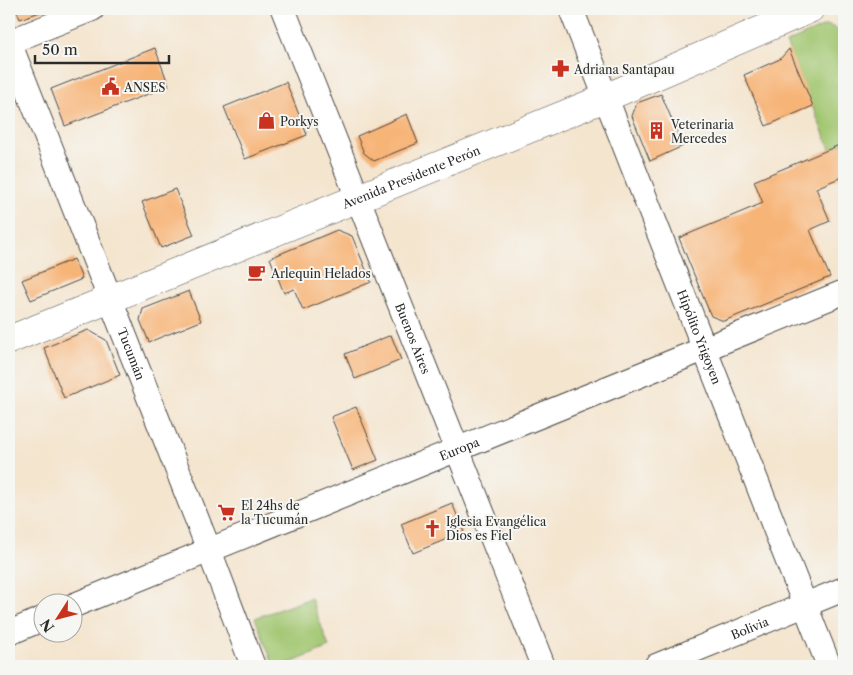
<svg xmlns="http://www.w3.org/2000/svg" width="853" height="675" viewBox="0 0 853 675" font-family="'Libre Caslon Text',serif">
<rect width="100%" height="100%" fill="#f6f6f2"/>
<filter id="ink" filterUnits="userSpaceOnUse"><feTurbulence type="fractalNoise" baseFrequency=".02" numOctaves="2"/><feDisplacementMap in="SourceGraphic" scale="10" xChannelSelector="R" yChannelSelector="G"/><feConvolveMatrix kernelMatrix="1 2 1 2 8 2 1 2 1" color-interpolation-filters="sRGB"/></filter>
<filter id="wash" filterUnits="userSpaceOnUse"><feTurbulence type="fractalNoise" baseFrequency=".0096" numOctaves="4" result="noise"/><feDisplacementMap in="SourceGraphic" scale="20" xChannelSelector="R" yChannelSelector="G"/><feGaussianBlur stdDeviation="1.12" result="paint"/><feColorMatrix in="noise" values="0 0 0 0 0 0 0 0 0 0 0 0 0 0 0 0 0 1.4 0 .05"/><feComposite in="paint" operator="in"/></filter>
<g filter="url(#wash)">
<rect width="100%" height="100%" fill="#f4e5cf"/>
<!-- green -->
<g fill="#a1c670" stroke="#66784e">
<path d="M827,25L843,31L844,33V143L830,149L786,43Z"/>
<path d="M311,598L329,647L283,666H274L255,618Z"/>
</g>
<g id="blocks">
<!-- building -->
<g fill="#f7b477">
<path d="M16,9H48L20,19Z"/>
<path d="M155,48L169,86L65,126L51,89Z"/>
<path d="M789,49L813,106L766,126L744,75L780,59Z"/>
<path d="M286,82L307,135L245,159L224,107Z"/>
<path d="M661,94L683,146L650,161L632,116L637,103Z"/>
<path d="M407,114L418,143L374,161L364,153L357,136Z"/>
<path d="M844,143V176L816,188L830,221L810,230L830,277L724,321L711,316L679,238L763,203L754,181Z"/>
<path d="M175,189L194,235L161,248L142,202Z"/>
<path d="M337,230L352,236L371,282L303,310L294,289L284,293L270,258Z"/>
<path d="M74,259L82,279L31,300L22,280Z"/>
<path d="M189,291L201,321L149,342L140,320L143,309Z"/>
<path d="M88,330L106,340L120,375L64,398L44,348Z"/>
<path d="M391,335L401,360L355,379L345,354Z"/>
<path d="M356,407L378,460L353,470L331,417Z"/>
<path d="M452,503L464,532L413,553L401,524Z"/>
</g>
</g>
</g>
<g filter="url(#ink)">
<use href="#blocks" fill-opacity="0" stroke="#494744" stroke-width="1"/>
<g fill="none" stroke-linecap="round" stroke-linejoin="round">
<defs>
<g id="minor">
<path id="s1" d="M283,9L543,666"/>
<path id="s2" d="M571,9L829,666"/>
<path id="s3" d="M9,42L209,550L253,666"/>
<path d="M9,42L92,9"/>
<path id="s4" d="M72,606L844,292"/>
<path d="M9,633L42,619"/>
<path id="s5" d="M656,666L844,589"/>
</g>
<g id="major">
<path id="s6" d="M9,340L605,98L810,9"/>
</g>
</defs>
<!-- minor casing -->
<use href="#minor" stroke="#494744" stroke-width="26"/>
<!-- major casing -->
<use href="#major" stroke="#494744" stroke-width="29"/>
<!-- minor -->
<use href="#minor" stroke="#fff" stroke-width="24"/>
<!-- major -->
<use href="#major" stroke="#fff" stroke-width="28"/>
</g>
</g>
<!-- icons -->
<defs>
<symbol id="pharmacy-bare" viewBox="-9 -9 18 18"><path d="M-2-6h4v4h4v4h-4v4h-4v-4h-4v-4h4Z" fill="#c8321e" stroke="#f6f6f2" stroke-width="2.5" paint-order="stroke"/></symbol>
<symbol id="civic-bare" viewBox="-9 -9 18 18"><path d="M-.6-6.5H3V-4.5H.6V-3L4-1V1h2V6H-6V1h2V-1L-.6-3ZM-1.2 2.5V6h2.4V2.5Z" fill="#c8321e" stroke="#f6f6f2" stroke-width="2.5" paint-order="stroke"/></symbol>
<symbol id="shop-bare" viewBox="-9 -9 18 18"><path d="M-5-2.5h2.3a2.7 3.5 0 0 1 5.4 0H5L5.5 6h-11ZM-1.5-2.5h3a1.5 2.3 0 0 0-3 0Z" fill="#c8321e" stroke="#f6f6f2" stroke-width="2.5" paint-order="stroke"/></symbol>
<symbol id="building-bare" viewBox="-9 -9 18 18"><path d="M-4-6H4V6H1V3H-1V6H-4ZM-2.5-4.3h1.7v1.8h-1.7ZM.8-4.3h1.7v1.8H.8ZM-2.5-1h1.7V.8h-1.7ZM.8-1h1.7V.8H.8Z" fill="#c8321e" stroke="#f6f6f2" stroke-width="2.5" paint-order="stroke"/></symbol>
<symbol id="cafe-bare" viewBox="-9 -9 18 18"><path d="M-5.5-4.5H6V0H3Q3 3.5 0 3.5H-2.5Q-5.5 3.5-5.5 0ZM3-3.2v2h1.7v-2ZM-6 4.5H4V6H-6Z" fill="#c8321e" stroke="#f6f6f2" stroke-width="2.5" paint-order="stroke"/></symbol>
<symbol id="supermarket-bare" viewBox="-9 -9 18 18"><path d="M-6-5.5h2.5l.6 2H6L4.5 2H-2.5L-4.4-4H-6ZM-1.5 3.2a1.3 1.3 0 1 0 .1 0ZM3 3.2a1.3 1.3 0 1 0 .1 0Z" fill="#c8321e" stroke="#f6f6f2" stroke-width="2.5" paint-order="stroke"/></symbol>
<symbol id="church-bare" viewBox="-9 -9 18 18"><path d="M-1.2-6h2.4v3.5h3.3v2.4h-3.3V6h-2.4V-.1h-3.3v-2.4h3.3Z" fill="#c8321e" stroke="#f6f6f2" stroke-width="2.5" paint-order="stroke"/></symbol>
</defs>
<g fill-rule="evenodd">
<use href="#pharmacy-bare" x="548" y="56" width="25" height="25"/>
<use href="#civic-bare" x="98" y="74" width="25" height="25"/>
<use href="#shop-bare" x="254" y="108" width="25" height="25"/>
<use href="#building-bare" x="644" y="118" width="25" height="25"/>
<use href="#cafe-bare" x="244" y="260" width="25" height="25"/>
<use href="#supermarket-bare" x="214" y="500" width="25" height="25"/>
<use href="#church-bare" x="420" y="516" width="25" height="25"/>
</g>
<g text-anchor="middle" dominant-baseline="central" stroke-width="4" stroke-linejoin="round" paint-order="stroke">
<!-- poi labels -->
<g font-size="12" fill="#2b2b2b" stroke="#f6f6f2" text-anchor="start">
<text x="574" y="69">Adriana Santapau</text>
<text x="124" y="87">ANSES</text>
<text x="280" y="121">Porkys</text>
<text x="671" y="124">Veterinaria<tspan x="671" dy="14">Mercedes</tspan></text>
<text x="271" y="273">Arlequin Helados</text>
<text x="241" y="505">El 24hs de<tspan x="241" dy="14">la Tucumán</tspan></text>
<text x="446" y="521">Iglesia Evangélica<tspan x="446" dy="14">Dios es Fiel</tspan></text>
</g>
<!-- street labels -->
<g font-size="12" fill="#2b2b2b" stroke="#f6f6f2">
<text stroke="none"><textPath href="#s6" startOffset="434">Avenida Presidente Perón</textPath></text>
<text stroke="none"><textPath href="#s1" startOffset="354">Buenos Aires</textPath></text>
<text stroke="none"><textPath href="#s2" startOffset="352">Hipólito Yrigoyen</textPath></text>
<text stroke="none"><textPath href="#s3" startOffset="335">Tucumán</textPath></text>
<text stroke="none"><textPath href="#s4" startOffset="418">Europa</textPath></text>
<text stroke="none"><textPath href="#s5" startOffset="101">Bolivia</textPath></text>
</g>
</g>
<!-- margin -->
<rect width="853" height="675" fill="none" stroke="#f6f6f2" stroke-width="30"/>
<!-- north arrow -->
<g transform="translate(58 618) rotate(234)"><circle r="24" fill="#f6f6f2" stroke="#a5a5a2"/>
<path d="M0-4L9 19L0 12L-9 19Z" fill="#c8321e"/>
<text y="-8" font-size="14" font-weight="bold" text-anchor="middle" fill="#2b2b2b">N</text>
</g>
<!-- scale -->
<path d="M35 55v8h134v-8" fill="none" stroke="#2b2b2b" stroke-width="2.5"/>
<text x="42" y="55" font-size="15" fill="#2b2b2b" stroke="#f6f6f2" stroke-width="4" paint-order="stroke">50 m</text>
</svg>
